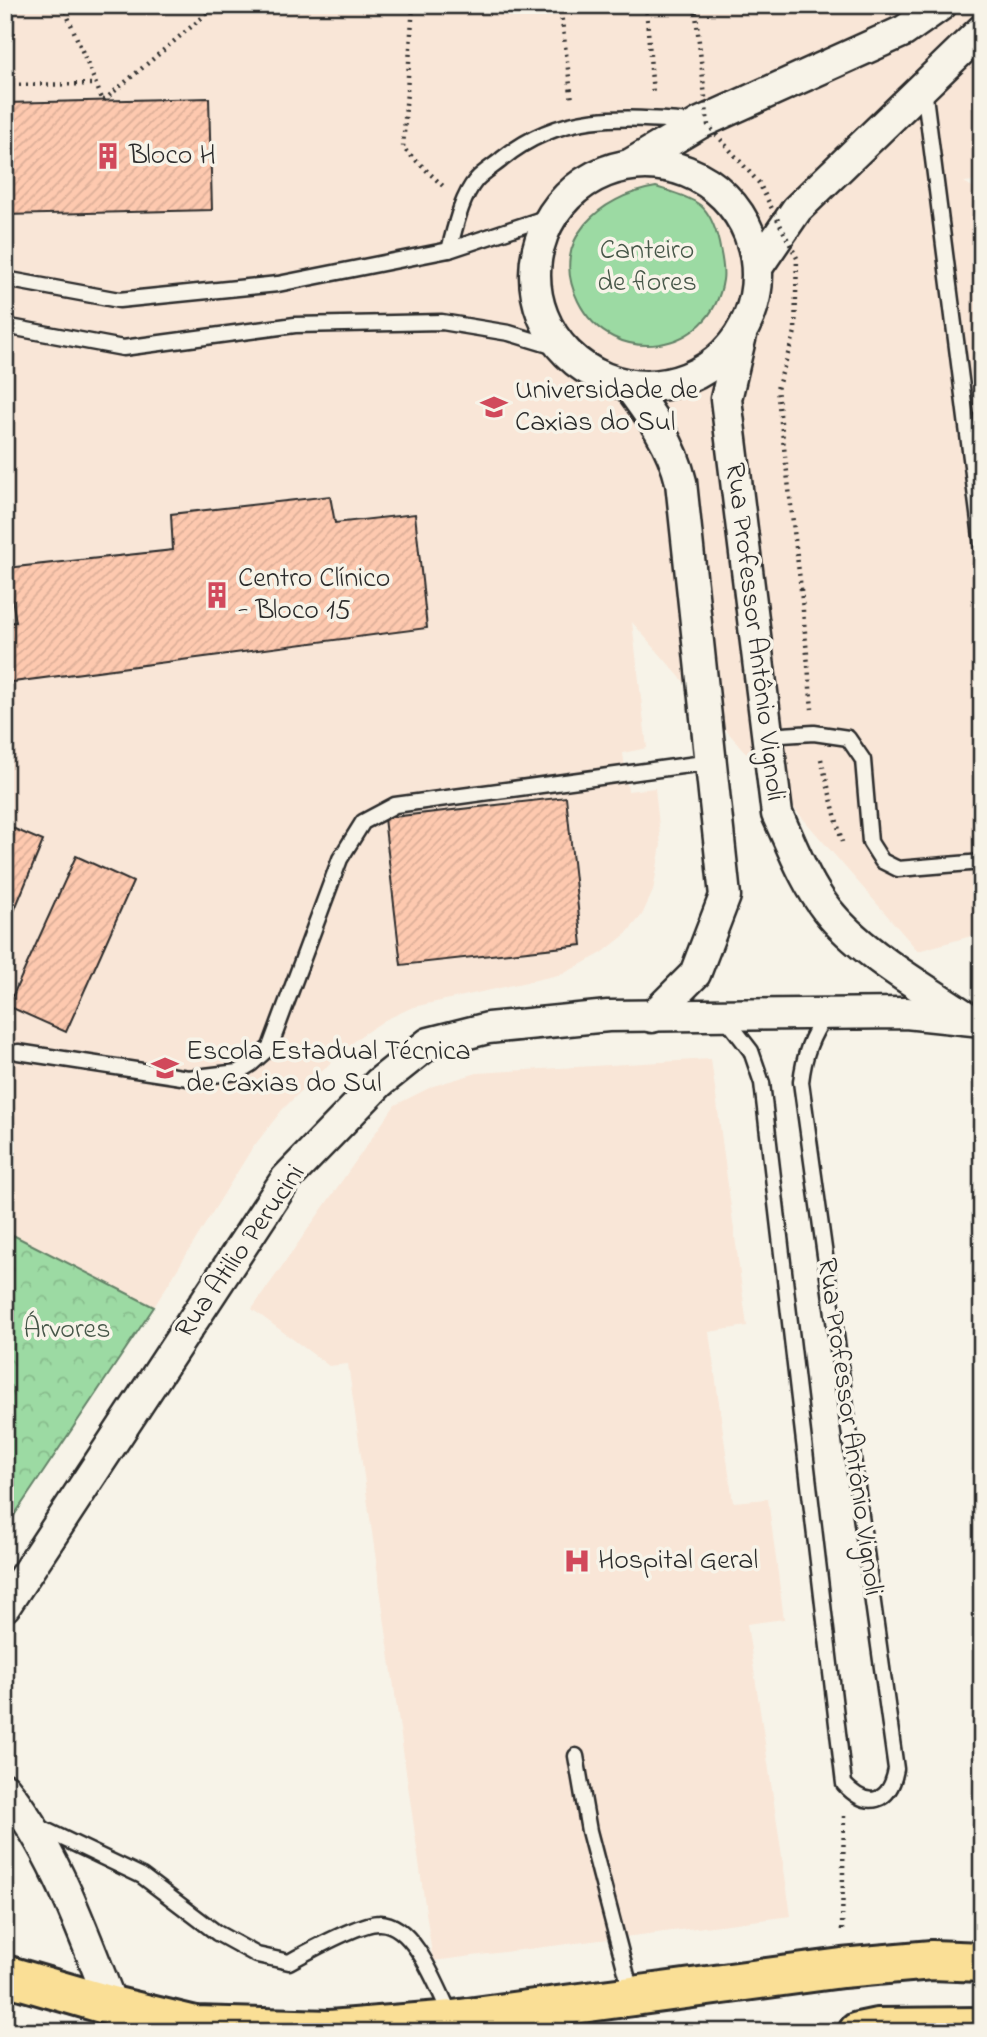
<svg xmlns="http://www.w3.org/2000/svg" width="987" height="2037" viewBox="0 0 987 2037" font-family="'Indie Flower',sans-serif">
<defs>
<pattern id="forest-crowns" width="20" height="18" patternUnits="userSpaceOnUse" patternTransform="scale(1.75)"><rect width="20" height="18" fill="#9cdaa3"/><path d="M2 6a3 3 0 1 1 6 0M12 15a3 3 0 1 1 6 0" fill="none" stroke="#87bb8c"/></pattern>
<pattern id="building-hatch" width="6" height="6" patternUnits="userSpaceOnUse" patternTransform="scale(1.75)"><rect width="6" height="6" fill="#fec9af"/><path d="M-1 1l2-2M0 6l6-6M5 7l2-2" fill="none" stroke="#daad97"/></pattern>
</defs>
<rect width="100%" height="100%" fill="#f7f3e8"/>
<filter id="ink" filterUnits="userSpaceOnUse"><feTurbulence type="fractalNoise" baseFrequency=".0143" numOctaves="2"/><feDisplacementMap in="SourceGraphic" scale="14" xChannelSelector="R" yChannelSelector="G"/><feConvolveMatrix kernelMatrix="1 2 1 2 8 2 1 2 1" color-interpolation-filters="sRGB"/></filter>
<g filter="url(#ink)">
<!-- built -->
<g fill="#f9e6d7">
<path d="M5,5H982V180L964,182L982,193V933L918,951L632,622L647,748L623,753L628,791L655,788L661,845L653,891L642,915L626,934L602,953L563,974L413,1007L385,1020L359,1037L315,1077L282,1110L251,1150L154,1307L5,1529Z"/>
<path d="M711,1059L747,1326L709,1332L733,1502L768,1499L784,1619L747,1624L791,1916L433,1961L348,1364L329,1366L252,1309L395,1105L433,1086L477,1073Z"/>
</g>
<!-- forest -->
<path fill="url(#forest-crowns)" stroke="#648267" stroke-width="2" d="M5,1231L154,1307L5,1529Z"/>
<!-- green -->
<path fill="#9cdaa3" stroke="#648267" stroke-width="2" d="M656,187C671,192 688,196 700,205C711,214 716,230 719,243C721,254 725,268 723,280C712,354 612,370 578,301C548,240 600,196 656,187Z"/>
<!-- building -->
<g fill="url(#building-hatch)" stroke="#2b2b2b" stroke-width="2">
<path d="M209,98L212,210L5,215V103Z"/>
<path d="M330,496L335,523L415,514L427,628L5,683V623L16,622L7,568L173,550L171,514Z"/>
<path d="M566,797L582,945L401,965L384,818Z"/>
<path d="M5,825L43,841L5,933Z"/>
<path d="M76,856L133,882L66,1032L8,1006Z"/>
</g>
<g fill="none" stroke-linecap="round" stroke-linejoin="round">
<defs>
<g id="service">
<path d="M924,88L982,545"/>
<path d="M449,250C455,228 461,198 476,180C483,172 494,166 502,159C560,112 620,116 692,122"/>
<path d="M5,279L119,300L278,284L449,250L551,216"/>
<path d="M5,326L123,348L295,325L442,322L509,333L562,349"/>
<path d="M766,736L814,733L848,738L863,760L870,842L882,861L898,869L982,862"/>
<path d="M724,1016L751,1051L762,1083L844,1784C868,1810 890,1803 896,1769L801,1082C804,1055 811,1036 826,1015"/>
<path d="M18,1052L188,1078L238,1072L251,1064L270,1047L340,859L363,822L395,805L711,762"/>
<path d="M576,1756L589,1831L632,1995"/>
<path d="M35,1825L142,1876L217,1933L257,1955L289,1962C307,1952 360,1923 379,1923C415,1922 439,1992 452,2018"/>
</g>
<g id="minor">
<path d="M631,164L700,123L904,31L941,5"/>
<circle cx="646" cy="275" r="111"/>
<path d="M758,266L797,209L982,30"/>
<path d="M741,335L726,399L777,814C792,846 805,882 827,910C860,952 921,986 965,1016"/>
<path d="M629,386C652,417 672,444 681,482L725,896L695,974L652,1017"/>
<path d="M5,1606L286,1179L379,1083L429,1043L488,1028L608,1016L906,1013L982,1021"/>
<path d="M5,1789C56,1852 82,1931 112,2006"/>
</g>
<g id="trunk">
<path d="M5,1975L112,2006L195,2026L330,2030L453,2020L842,1968L932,1960L982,1962"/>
<path d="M858,2032L877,2028L982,2027"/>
</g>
</defs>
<!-- service casing -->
<use href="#service" stroke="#2b2b2b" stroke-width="19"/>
<!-- minor casing -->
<use href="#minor" stroke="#2b2b2b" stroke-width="35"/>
<!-- trunk casing -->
<use href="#trunk" stroke="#2b2b2b" stroke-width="44"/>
<!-- path -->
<g stroke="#2b2b2b" stroke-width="4.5" stroke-dasharray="2 5" stroke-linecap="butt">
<path d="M63,5L103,101L217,5"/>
<path d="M413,5L403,148L443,186"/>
<path d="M560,5L572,101"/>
<path d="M646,5L653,94"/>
<path d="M5,85L96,84"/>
<path d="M801,589L812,709"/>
<path d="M821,759L842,842"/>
<path d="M842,1930L844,1816"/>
</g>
<!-- service -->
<use href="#service" stroke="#f7f3e8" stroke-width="14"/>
<!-- minor -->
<use href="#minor" stroke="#f7f3e8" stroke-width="30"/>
<!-- trunk -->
<use href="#trunk" stroke="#fadf96" stroke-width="38"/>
<!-- path-bridge -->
<path stroke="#2b2b2b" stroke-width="4.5" stroke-dasharray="2 5" stroke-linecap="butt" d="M695,5L708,125L759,183L797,258L795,332L777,389L801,589"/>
</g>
</g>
<!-- icons -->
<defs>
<symbol id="building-bare" viewBox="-9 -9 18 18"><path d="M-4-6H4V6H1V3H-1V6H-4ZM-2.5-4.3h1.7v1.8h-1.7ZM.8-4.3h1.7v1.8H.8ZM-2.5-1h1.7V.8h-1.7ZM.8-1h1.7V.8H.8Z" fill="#d1495b" stroke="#f7f3e8" stroke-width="2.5" paint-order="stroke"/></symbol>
<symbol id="university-bare" viewBox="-9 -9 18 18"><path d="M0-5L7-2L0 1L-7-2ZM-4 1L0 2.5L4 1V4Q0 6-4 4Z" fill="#d1495b" stroke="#f7f3e8" stroke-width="2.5" paint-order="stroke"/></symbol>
<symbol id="hospital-bare" viewBox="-9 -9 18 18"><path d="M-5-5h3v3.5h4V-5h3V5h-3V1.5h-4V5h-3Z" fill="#d1495b" stroke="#f7f3e8" stroke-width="2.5" paint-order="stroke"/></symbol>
</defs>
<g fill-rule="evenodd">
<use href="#building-bare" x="89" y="137" width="38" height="38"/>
<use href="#university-bare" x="475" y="388" width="38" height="38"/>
<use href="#building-bare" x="198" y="576" width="38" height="38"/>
<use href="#university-bare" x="146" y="1049" width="38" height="38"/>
<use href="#hospital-bare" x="558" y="1542" width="38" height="38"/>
</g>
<g text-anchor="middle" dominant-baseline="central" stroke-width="7" stroke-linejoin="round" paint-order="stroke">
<!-- poi labels -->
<g font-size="28" fill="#2b2b2b" stroke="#f7f3e8" text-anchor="start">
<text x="129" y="156">Bloco H</text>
<text x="515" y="391">Universidade de<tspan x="515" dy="32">Caxias do Sul</tspan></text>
<text x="238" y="579">Centro Clínico<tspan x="238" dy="32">- Bloco 15</tspan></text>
<text x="186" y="1052">Escola Estadual Técnica<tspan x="186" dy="32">de Caxias do Sul</tspan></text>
<text x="598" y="1561">Hospital Geral</text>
</g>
<!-- park labels -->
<g font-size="28" fill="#475749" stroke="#f7f3e8">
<text x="647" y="251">Canteiro<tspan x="647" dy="32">de flores</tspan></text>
<text x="67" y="1330">Árvores</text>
</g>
<!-- street labels -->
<g font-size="28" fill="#2b2b2b" stroke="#f7f3e8">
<text transform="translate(754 632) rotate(83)">Rua Professor Antônio Vignoli</text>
<text transform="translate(241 1252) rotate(-55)">Rua Atilio Perucini</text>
<text transform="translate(849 1427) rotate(82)">Rua Professor Antônio Vignoli</text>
</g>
</g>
<!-- margin -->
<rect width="987" height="2037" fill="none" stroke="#f7f3e8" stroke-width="28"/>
<rect x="14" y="14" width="959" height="2009" fill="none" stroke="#2b2b2b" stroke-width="2.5" filter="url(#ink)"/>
</svg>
